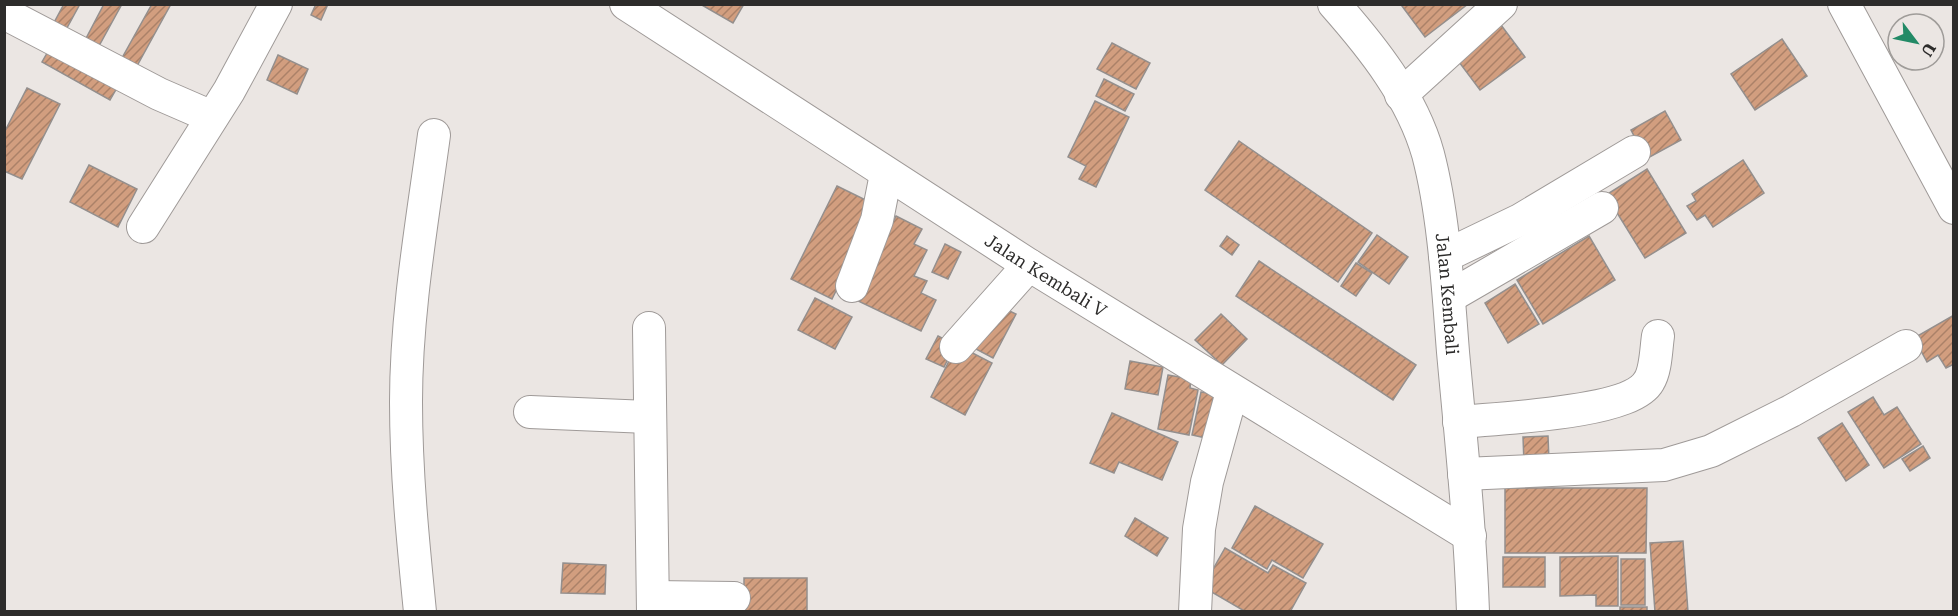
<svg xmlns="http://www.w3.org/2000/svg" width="1958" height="616" viewBox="0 0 1958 616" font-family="'Roboto Serif',serif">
<defs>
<pattern id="building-hatch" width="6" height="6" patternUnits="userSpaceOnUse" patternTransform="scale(1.5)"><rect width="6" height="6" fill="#d29e7f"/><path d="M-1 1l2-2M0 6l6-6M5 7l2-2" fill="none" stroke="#ab8168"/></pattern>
</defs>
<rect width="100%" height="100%" fill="#ebe6e3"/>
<!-- building -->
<g fill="url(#building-hatch)" stroke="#948f8d" stroke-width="1.5">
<path d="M64,4H80L62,37L50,30Z"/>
<path d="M104,4H122L94,55L81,48Z"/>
<path d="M152,4H171L132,75L117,67Z"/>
<path d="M316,4H328L321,20L311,15Z"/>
<path d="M700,4H744L733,23Z"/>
<path d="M1404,4H1468L1425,37L1402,6Z"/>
<path d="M1501,25L1525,57L1480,90L1456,58Z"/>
<path d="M1782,39L1807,76L1755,110L1731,74Z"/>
<path d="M1112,43L1150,63L1136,89L1097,69Z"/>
<path d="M50,48L118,86L110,100L42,62Z"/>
<path d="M278,55L308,69L297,94L267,80Z"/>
<path d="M1104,79L1134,94L1125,111L1096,96Z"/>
<path d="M27,88L60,104L22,179L4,171V133Z"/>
<path d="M1095,101L1129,117L1096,187L1079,179L1086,166L1068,157Z"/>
<path d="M1665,111L1681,140L1646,159L1631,130Z"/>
<path d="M1239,141L1372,233L1338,282L1205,190Z"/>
<path d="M1743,160L1764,193L1713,227L1705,215L1697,220L1687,206L1696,201L1692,194Z"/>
<path d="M89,165L137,189L118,227L70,202Z"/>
<path d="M1647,169L1686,233L1645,258L1606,195Z"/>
<path d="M837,186L878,206L832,299L791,279Z"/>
<path d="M896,216L922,229L914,244L927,250L914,276L927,281L921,293L936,300L921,331L856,300Z"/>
<path d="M1377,235L1408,257L1389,284L1358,262Z"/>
<path d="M1227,236L1239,245L1232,255L1220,246Z"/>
<path d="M1589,236L1615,280L1543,324L1517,280Z"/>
<path d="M945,244L961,252L948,279L932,272Z"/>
<path d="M1259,261L1416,365L1393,400L1236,296Z"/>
<path d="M1356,263L1372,273L1356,296L1341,286Z"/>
<path d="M1515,284L1539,324L1508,343L1485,303Z"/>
<path d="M815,298L852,317L835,349L798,330Z"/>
<path d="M997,305L1016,314L993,358L974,348Z"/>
<path d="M1221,314L1247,339L1222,365L1195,340Z"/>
<path d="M1954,315V364L1946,368L1938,355L1927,362L1914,338Z"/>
<path d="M938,336L955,345L944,367L926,359Z"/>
<path d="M957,345L992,363L965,415L931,397Z"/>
<path d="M1130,361L1163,367L1158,395L1125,389Z"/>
<path d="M1168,375L1191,379L1190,388L1198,390L1189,435L1158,429Z"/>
<path d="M1201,392L1214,394L1206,438L1192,435Z"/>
<path d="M1873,397L1884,415L1897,407L1921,444L1884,468L1848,412Z"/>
<path d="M1112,413L1178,442L1162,480L1119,462L1114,473L1090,463Z"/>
<path d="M1842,423L1869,465L1846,481L1818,438Z"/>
<path d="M1548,436L1549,461L1524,463L1523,437Z"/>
<path d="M1923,446L1930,458L1910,471L1902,459Z"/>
<path d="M1505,488H1647L1646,553H1505Z"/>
<path d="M1255,506L1323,544L1303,578L1272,560L1267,569L1232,548Z"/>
<path d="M1135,518L1168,538L1157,556L1125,536Z"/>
<path d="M1683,541L1688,612H1655L1650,543Z"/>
<path d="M1225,548L1268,573L1273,565L1306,583L1290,612H1246L1203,587Z"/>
<path d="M1618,556V606H1596V595L1560,596V557Z"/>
<rect x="1503" y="557" width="42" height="30"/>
<rect x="1621" y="559" width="24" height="46"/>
<path d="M563,563L606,565L605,594L561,593Z"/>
<rect x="744" y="578" width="63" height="34"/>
<rect x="1620" y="607" width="27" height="5"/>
</g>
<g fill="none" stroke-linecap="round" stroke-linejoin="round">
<defs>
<g id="minor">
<path id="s1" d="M626,4L1029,265L1470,536"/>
<path id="s2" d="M1334,4C1372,47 1412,97 1428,154C1444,215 1448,289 1453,352C1461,439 1470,525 1473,612"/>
<path d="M1844,4L1954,208"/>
<path d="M4,13L159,94L212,117"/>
<path d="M1401,95L1501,4"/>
<path d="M143,227L229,91L276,4"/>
<path d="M1445,256L1520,220L1634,152"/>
<path d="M852,286L877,220L886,174"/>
<path d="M1449,297L1602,208"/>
<path d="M649,328L653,612"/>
<path d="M956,347L1029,265"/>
<path d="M530,412L648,417"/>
<path d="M1459,422C1497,418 1631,414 1649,381C1656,370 1656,349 1658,336"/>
<path d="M1464,474L1664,465L1711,451L1791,411L1906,346"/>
<path d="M653,597L734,598"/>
<path d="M420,612C413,542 406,472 406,402C406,313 422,223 434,135"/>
<path d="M1195,612L1199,529L1207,482L1232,392"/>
</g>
</defs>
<!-- minor casing -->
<use href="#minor" stroke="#9f9a98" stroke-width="34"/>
<!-- minor -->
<use href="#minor" stroke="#fff" stroke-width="32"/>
</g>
<g text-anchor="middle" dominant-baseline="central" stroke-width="4.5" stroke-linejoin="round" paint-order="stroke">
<!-- street labels -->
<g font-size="18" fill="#2d2c2b" stroke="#ebe6e3">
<text stroke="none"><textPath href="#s1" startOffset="500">Jalan Kembali V</textPath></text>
<text stroke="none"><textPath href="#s2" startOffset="320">Jalan Kembali</textPath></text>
</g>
</g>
<!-- border -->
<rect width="1958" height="616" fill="none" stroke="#2d2c2b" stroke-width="12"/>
<!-- north arrow -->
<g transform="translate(1916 42) rotate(122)"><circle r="28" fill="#ebe6e3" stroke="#9f9c99" stroke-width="1.5"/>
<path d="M0-4.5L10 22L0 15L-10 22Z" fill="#228a66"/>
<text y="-9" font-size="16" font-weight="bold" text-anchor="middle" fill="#2d2c2b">U</text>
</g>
</svg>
